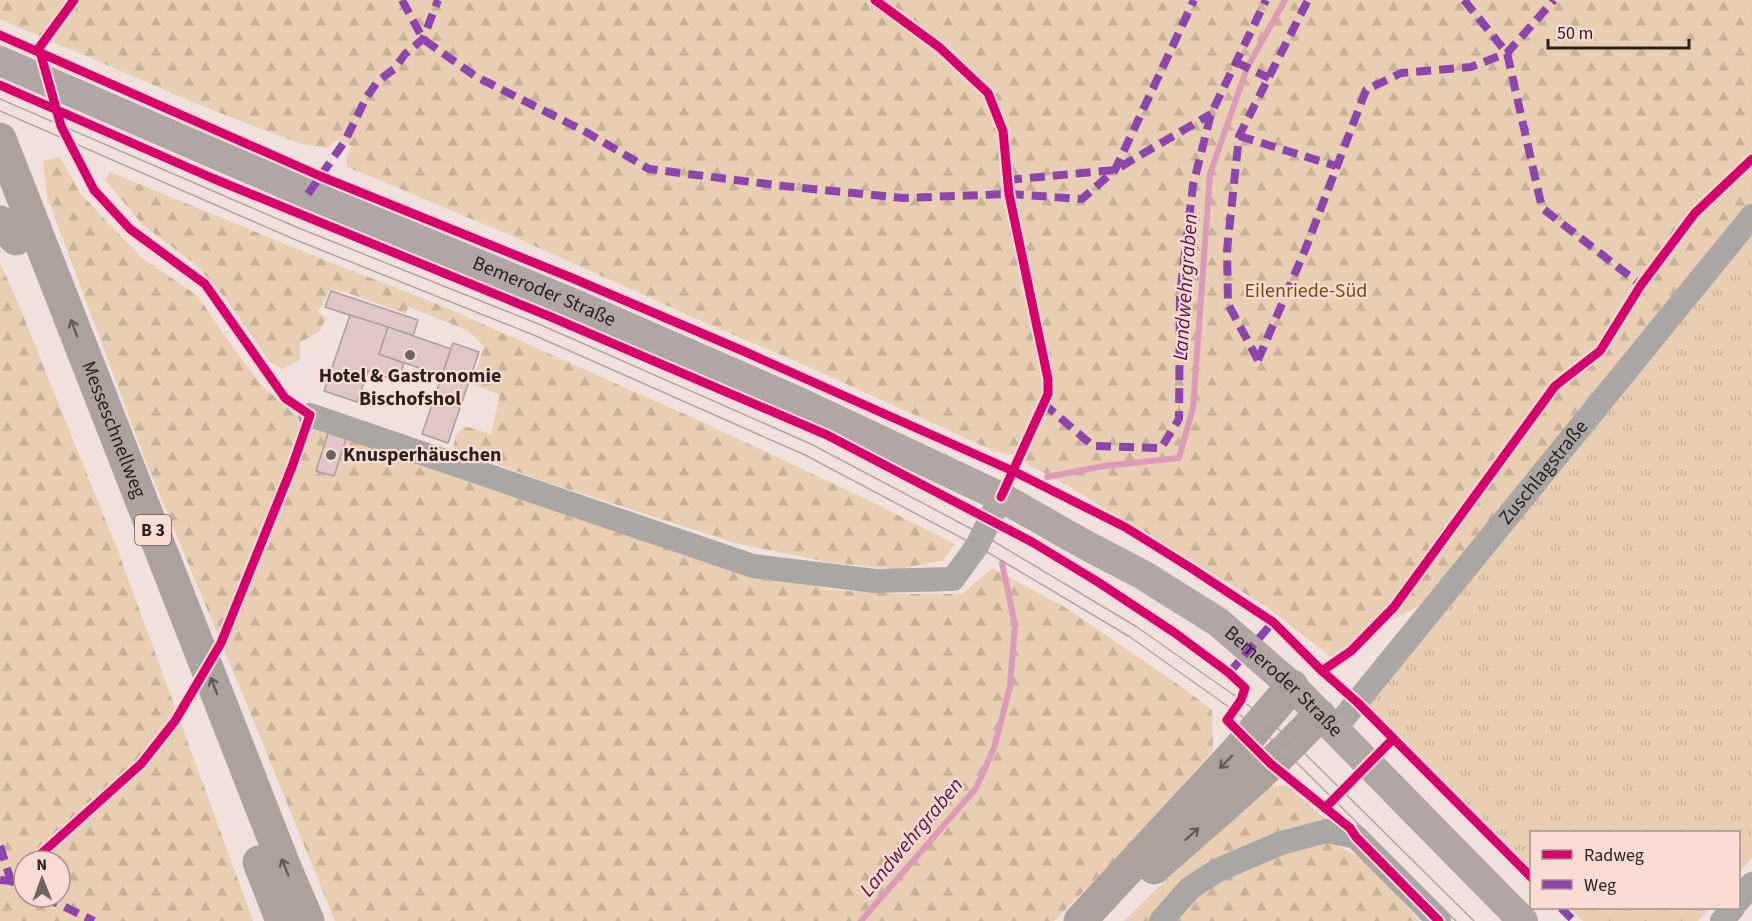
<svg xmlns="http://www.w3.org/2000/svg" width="1752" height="921" viewBox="0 0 1752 921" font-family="'Source Sans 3',sans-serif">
<defs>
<pattern id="grass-tufts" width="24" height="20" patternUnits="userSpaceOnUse" patternTransform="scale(1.5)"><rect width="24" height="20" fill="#e8ceb2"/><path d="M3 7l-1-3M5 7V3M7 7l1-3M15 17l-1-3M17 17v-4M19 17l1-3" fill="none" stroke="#c7b199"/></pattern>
<pattern id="forest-firs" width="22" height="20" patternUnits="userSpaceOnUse" patternTransform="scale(1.5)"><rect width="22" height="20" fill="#e8ceb2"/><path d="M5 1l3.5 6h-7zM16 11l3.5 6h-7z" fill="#c7b199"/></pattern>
</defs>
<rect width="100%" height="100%" fill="#f1e1dd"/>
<!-- grass -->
<g fill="url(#grass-tufts)">
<path d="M1752,226V857L1739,873L1738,832H1532L1531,871L1363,707Z"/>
<path d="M1569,908H1709L1698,921H1583Z"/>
</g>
<!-- forest -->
<g fill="url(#forest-firs)" fill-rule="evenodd">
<path d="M0,0H1752V218L1420,605L1351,642L1331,657L1264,605L1154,539L1065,484L1025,463V456L1018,452L1012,455L994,451L800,363L706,323L512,236L348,167L346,160L351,146L337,140L327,148L301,144L202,106L0,19Z"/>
<path d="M60,157L80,193L141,257L198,296L222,332L259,383L294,414L324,428L733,570L834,590L900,594H962L992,568L1066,608L1179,685L1212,710L1213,750L1144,831L1054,921H335L245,700L146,462L47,197L43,161Z"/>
<path d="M110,172L317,257L447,308L702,422L864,498L955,544L944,560L898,569L833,563L735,543L543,481L453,448L456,435L464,426L491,434L500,395L472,384L484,346L467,330L408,307L406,314L345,292L330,289L318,312L326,318L319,332L300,342V360L282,369L269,361L226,299L195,264L143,225L105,180Z"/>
<path d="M0,263L18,303L118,551L253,921H0ZM24,861H60V897H24Z"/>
<path d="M1286,785L1330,823L1322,838L1367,861L1419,921H1124L1187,859L1270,786Z"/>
</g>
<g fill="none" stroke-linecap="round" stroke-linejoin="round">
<!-- stream -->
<g stroke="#dd9ab9" stroke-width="6">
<path d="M1047,477L1104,466L1179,458L1193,408L1210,174L1247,68L1285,0"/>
<path d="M861,921L976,788L994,748L1010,687L1015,625L1002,563"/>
</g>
</g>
<!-- building -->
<g fill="#e0c6c7" stroke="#ab9e9d" stroke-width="1.5">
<path d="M331,291L418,320L413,336L325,307Z"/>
<path d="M350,315L388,327L379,354L404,363L398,381L368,371L357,402L324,391Z"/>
<path d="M388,327L451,349L442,376L379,354Z"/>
<path d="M453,343L479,352L448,443L422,434Z"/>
<path d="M328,433L346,439L334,476L316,471Z"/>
</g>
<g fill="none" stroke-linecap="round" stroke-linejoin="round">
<!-- minor -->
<g stroke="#aaa6a3" stroke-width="24">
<path d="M310,415L753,566L875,581L953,579L977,546L1001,497"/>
<path id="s1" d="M1334,730L1752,216"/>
<path d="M1738,901L1752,884"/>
<path d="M1161,921L1190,888L1218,870L1281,843L1327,831L1356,837L1439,921"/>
<path d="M1722,921L1733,908"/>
</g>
<!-- major -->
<path stroke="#b0a7a4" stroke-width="30" id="s2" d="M0,61L308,194L575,304L799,402L1001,497L1082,543L1143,575L1218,622L1292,686L1523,921"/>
<!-- highway -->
<g stroke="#aba29e" stroke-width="33">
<path id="s3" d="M0,139L284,865L308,921"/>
<path d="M0,222L16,239"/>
<path d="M259,862L282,921"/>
<path d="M1154,868C1210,818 1269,770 1319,715"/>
<path d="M1080,921L1237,751L1292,686"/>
</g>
<!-- tram -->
<g stroke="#b0a6a5" stroke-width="1.5">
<path d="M0,99L301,229L541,325L811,444L983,535L1137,627L1265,717L1294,743L1474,921"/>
<path d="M0,111L296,240L536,336L805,455L977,546L1130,637L1257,727L1285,751L1456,921"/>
</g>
<!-- quiet -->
<g stroke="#8e44ad" stroke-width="8" stroke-dasharray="15 8" stroke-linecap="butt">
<path d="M402,0L423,39L475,76L586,132L649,169L783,186L903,198L1009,194L1082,199L1115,170L1194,0"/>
<path d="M1464,0L1507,53L1542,208L1641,285"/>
<path d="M1236,62L1269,78"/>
<path d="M1239,136L1336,166"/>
<path d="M1007,180L1115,170L1211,114"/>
<path d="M308,194L345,141L366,98L378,81L394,69L405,54L423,39L438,0"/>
<path d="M1258,360L1305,250L1366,90L1401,73L1471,67L1507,53L1554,0"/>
<path d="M1258,360L1228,304L1227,250L1239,136L1308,0"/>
<path d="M1043,403L1093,446L1161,448L1179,419L1180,295L1193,185L1211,114L1266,0"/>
<path d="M1229,673L1273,622"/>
<path d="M0,846L11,881L24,869"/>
<path d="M0,880L11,881L24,887"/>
<path d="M44,897L94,921"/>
<path d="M1561,908L1574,921"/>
</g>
<defs>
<g id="cycleway">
<path d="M875,0L939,47L988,93L1003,131L1009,194L1048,379V394L1001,497"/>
<path d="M0,35L320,176L572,278L741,350L1013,471L1125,527L1191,568L1273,622L1322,671L1357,702L1532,878"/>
<path d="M0,85L212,178L551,317L827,435L1032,542L1098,582L1175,633L1229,673L1245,688L1241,700L1227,720L1271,764L1350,828L1356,837L1439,921"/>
<path d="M1322,671L1351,651L1394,607L1555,386L1600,351L1641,285L1695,213L1752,159"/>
<path d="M1325,808L1393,739"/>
<path d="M33,861L141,764L175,721L221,643L292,467L310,415L285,398L205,284L130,229L94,190L61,126L39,48L74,0"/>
</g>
</defs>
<!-- cycleway casing -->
<use href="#cycleway" stroke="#f9dcd5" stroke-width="13"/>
<!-- cycleway -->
<use href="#cycleway" stroke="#d6006c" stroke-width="9"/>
</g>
<!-- one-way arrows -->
<defs><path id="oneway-shaft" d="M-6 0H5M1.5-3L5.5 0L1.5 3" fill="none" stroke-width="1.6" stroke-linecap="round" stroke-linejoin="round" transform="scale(1.5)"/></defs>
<g stroke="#655b58">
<use href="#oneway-shaft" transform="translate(74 328) rotate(-111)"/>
<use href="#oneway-shaft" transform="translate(214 686) rotate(-111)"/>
<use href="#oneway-shaft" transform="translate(1226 762) rotate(134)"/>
<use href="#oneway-shaft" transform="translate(1192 834) rotate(-42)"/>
<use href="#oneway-shaft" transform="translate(285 867) rotate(-112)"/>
</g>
<!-- markers -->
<g fill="#706462" stroke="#f9dcd5" stroke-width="2">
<circle cx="410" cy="355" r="6"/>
<circle cx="331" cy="455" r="6"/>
</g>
<g text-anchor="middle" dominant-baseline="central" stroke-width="4.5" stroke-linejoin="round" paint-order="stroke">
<!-- shield labels -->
<rect fill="#f9dcd5" stroke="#695956" stroke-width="1.5" x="135" y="515" width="36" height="30" rx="4.5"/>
<g font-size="18" font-weight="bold" fill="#2b211f">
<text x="153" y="530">B 3</text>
</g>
<!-- street labels -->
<g font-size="20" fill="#2b211f" stroke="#f9dcd5">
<text stroke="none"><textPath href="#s2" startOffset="591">Bemeroder Straße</textPath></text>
<text stroke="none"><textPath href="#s3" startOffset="312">Messeschnellweg</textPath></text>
<text stroke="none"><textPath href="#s1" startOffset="332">Zuschlagstraße</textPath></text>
<text stroke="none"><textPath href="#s2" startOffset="1431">Bemeroder Straße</textPath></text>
</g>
<!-- park labels -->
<g font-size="20" fill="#734e0b" stroke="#f9dcd5">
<text x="1306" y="291">Eilenriede-Süd</text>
</g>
<!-- poi labels -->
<g font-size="20" font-weight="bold" fill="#2b211f" stroke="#f9dcd5">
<text x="410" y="376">Hotel &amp; Gastronomie<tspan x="410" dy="23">Bischofshol</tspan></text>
<text x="343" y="455" text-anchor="start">Knusperhäuschen</text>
</g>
<!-- water labels -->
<g font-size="21" font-style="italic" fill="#601141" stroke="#f9dcd5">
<text transform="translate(1185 287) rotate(-86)">Landwehrgraben</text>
<text transform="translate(911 837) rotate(-50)">Landwehrgraben</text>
</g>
</g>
<!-- legend -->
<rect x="1530" y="831" width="210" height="78" fill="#f9dcd5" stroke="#a7918c" stroke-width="1.5"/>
<rect x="1542" y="850" width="30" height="9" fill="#d6006c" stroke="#a7918c" stroke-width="1.5"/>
<text x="1584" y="861" font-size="18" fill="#2b211f">Radweg</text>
<rect x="1542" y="880" width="30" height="9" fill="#8e44ad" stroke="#a7918c" stroke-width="1.5"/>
<text x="1584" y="891" font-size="18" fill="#2b211f">Weg</text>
<!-- north arrow -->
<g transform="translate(42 879) rotate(359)"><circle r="28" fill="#f9dcd5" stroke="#a7918c" stroke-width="1.5"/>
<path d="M0-4.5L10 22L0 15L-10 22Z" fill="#706462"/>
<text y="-9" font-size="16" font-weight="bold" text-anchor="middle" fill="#2b211f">N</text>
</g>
<!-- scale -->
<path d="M1548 39v9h141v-9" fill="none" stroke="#2b211f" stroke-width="3"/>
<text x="1557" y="39" font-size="18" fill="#2b211f" stroke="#f9dcd5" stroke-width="4.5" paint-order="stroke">50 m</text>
</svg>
